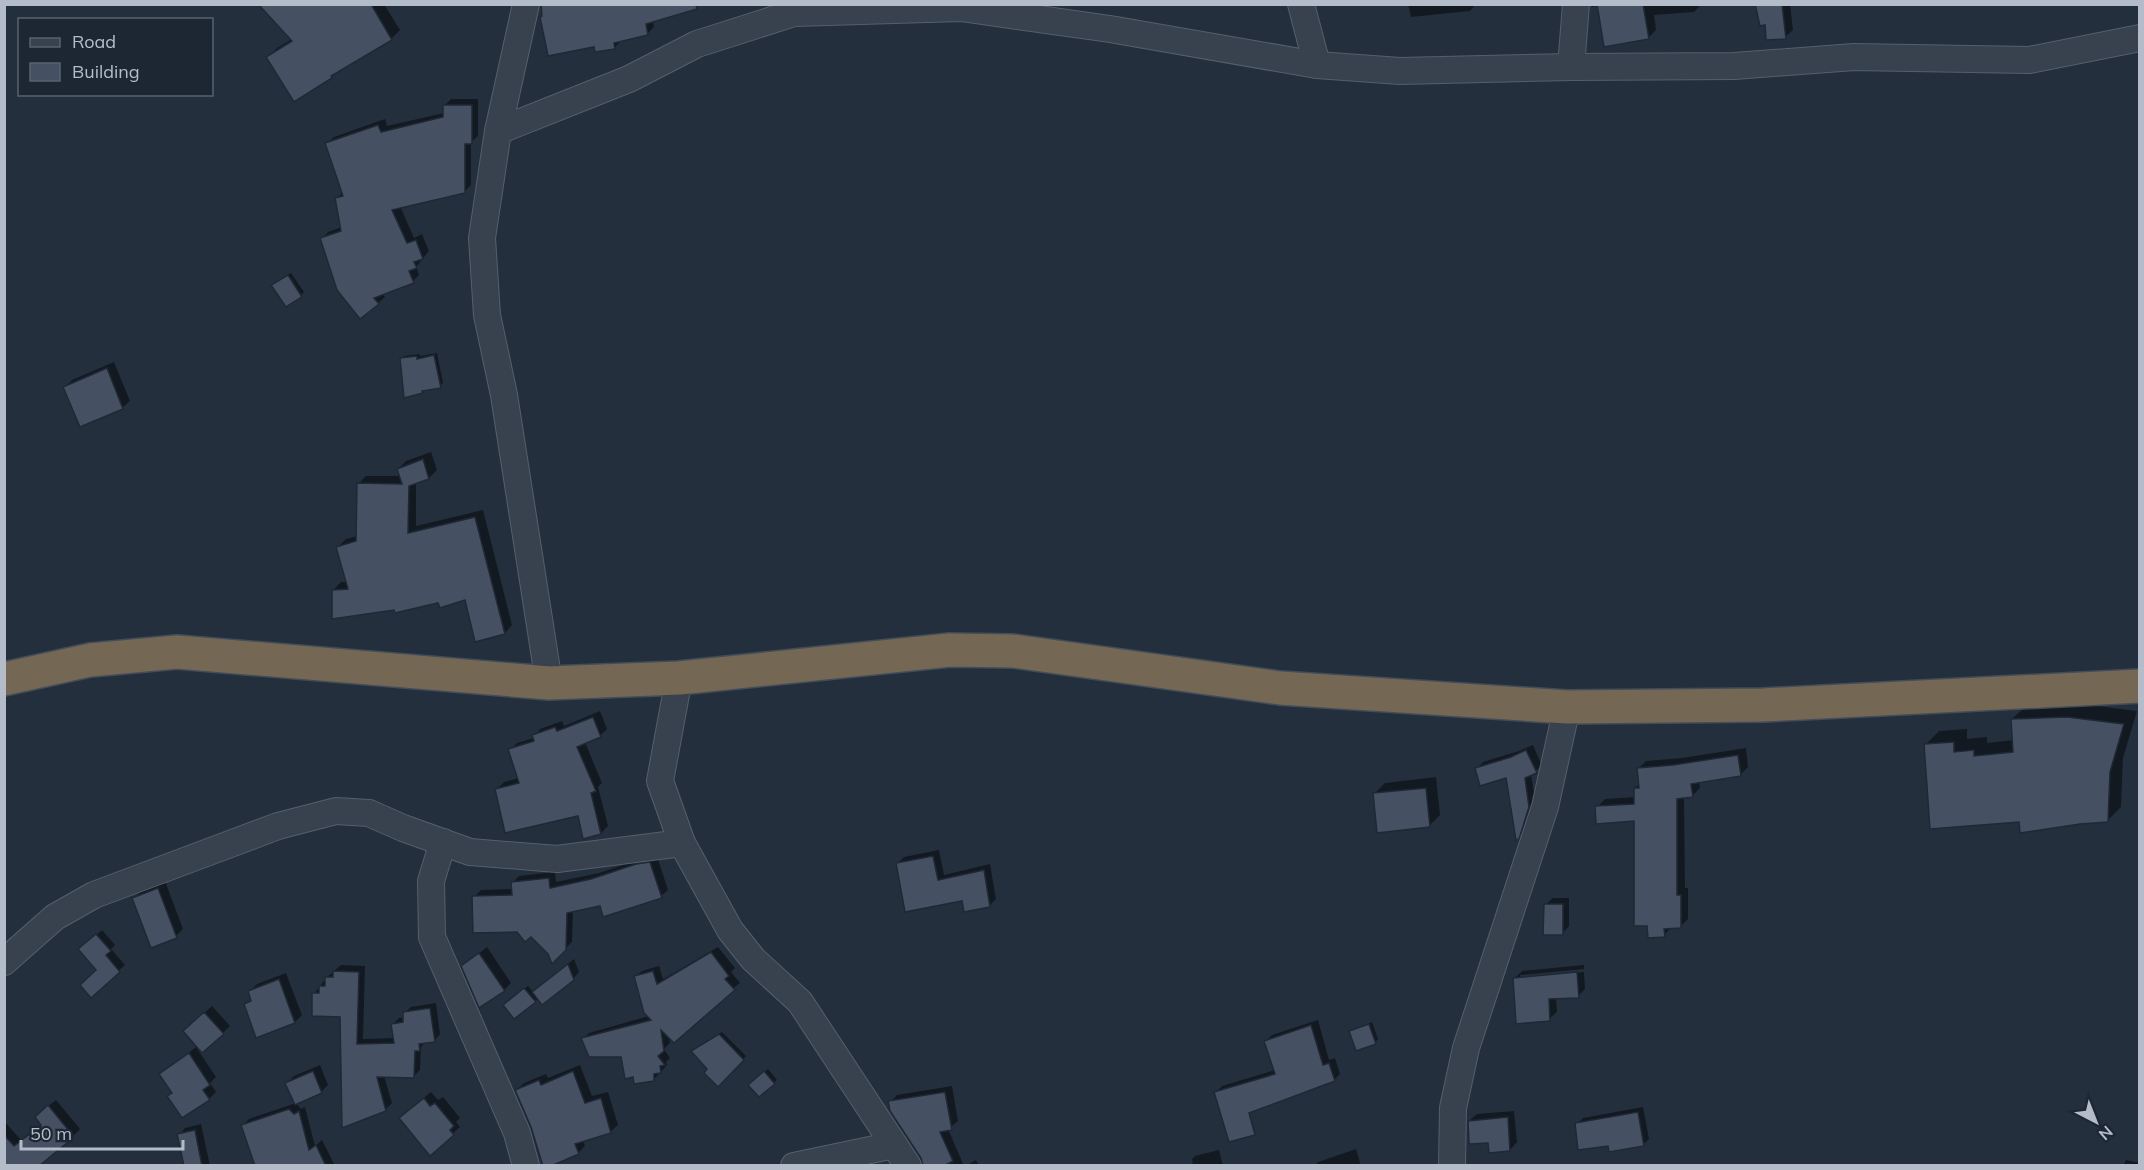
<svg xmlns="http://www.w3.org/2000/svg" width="2144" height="1170" viewBox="0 0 2144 1170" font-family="Mulish,sans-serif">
<rect width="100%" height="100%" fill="#242f3e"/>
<!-- shadow -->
<g fill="#0007">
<path d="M267,4H384L400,30L391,39L336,72L331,77L268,57L277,48L292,39Z"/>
<path d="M542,4H697L692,9L653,21L654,27L647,34L621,41L614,48L595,45L544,15Z"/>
<path d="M1327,4H1357L1327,6Z"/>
<path d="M1408,4H1476L1470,11L1411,17Z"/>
<path d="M1591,4H1702L1694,12L1654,15L1656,30L1648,38L1598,6L1592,7Z"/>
<path d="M1757,4H1790L1793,30L1785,37L1766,23Z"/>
<path d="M451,99H478V136L471,142V185L464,192L400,206L414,238L422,234L429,251L416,267L419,275L413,281L382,293L385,297L378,303L322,239L328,232L342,227L337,198L343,192L327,143L334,137L385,119L387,126L444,113V106Z"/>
<path d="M291,273L304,292L301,295L276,282Z"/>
<path d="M437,353L443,383L440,386L425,389L422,392L401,359L404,356L419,354L420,356Z"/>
<path d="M114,362L130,401L122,408L65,387L72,380Z"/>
<path d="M431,452L437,470L429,478L416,482V526L483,510L512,625L505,633L466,599L396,608L333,590L341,582H348L338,547L346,539L358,536V484L366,476H401L398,469L406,461Z"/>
<path d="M2081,704L2137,711L2123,758L2121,807L2107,821L2021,820L1925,745L1939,731L1967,729V739L1987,737V743L2014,740L2012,719L2026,706Z"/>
<path d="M600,711L607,729L600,736L585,742L602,783L598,787L608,826L601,833L579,815L497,789L504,782L519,778L510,750L517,743L534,738L540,729L562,721L564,726Z"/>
<path d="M1533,745L1542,766L1531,774L1535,799L1524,831L1518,838L1507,776L1477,769L1483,762L1519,751Z"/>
<path d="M1746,748L1748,767L1740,775L1699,781L1700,788L1692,796L1684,797L1685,888H1688V919L1680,927H1672L1664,935L1635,820L1597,807L1605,799L1635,797V788L1640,783L1638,769L1646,761L1682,758Z"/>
<path d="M1436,777L1440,815L1429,826L1374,794L1385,783Z"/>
<path d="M939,850L944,875L990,864L996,899L989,906L963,899L897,864L904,857Z"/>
<path d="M657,856L668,890L661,896L601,904L573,910L572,942L552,962L549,953L531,935L517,930L474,897L481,890L513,889L512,883L519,876L555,872L556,882L599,873L644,858Z"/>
<path d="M165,881L183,929L176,936L134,898L141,891Z"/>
<path d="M1553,898H1569V926L1562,934L1545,905Z"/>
<path d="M102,930L115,945L111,949L125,965L91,995L98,970L86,944Z"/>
<path d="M487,947L511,983L504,990L463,966Z"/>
<path d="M718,947L735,968L731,972L740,983L669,1036L670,1043L664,1049L670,1058L666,1062L667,1065L654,1079L635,1076L623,1055L583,1039L589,1033L649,1016L635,977L642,971L659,966L663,979Z"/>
<path d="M574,959L579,972L573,979L535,1001L508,1002L528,986L533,992Z"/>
<path d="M341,965L365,966L363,1039L395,1038L393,1024L399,1018L404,1017V1013L411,1007L436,1003L440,1034L434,1041L425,1043L421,1047L420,1070L414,1076H384L392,1103L385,1110L341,1015L314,994L326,978Z"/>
<path d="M1584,965V969L1520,975V978L1584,972L1585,989L1578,996L1556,997L1557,1012L1549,1019L1515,978L1522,971Z"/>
<path d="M286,973L302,1015L295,1022L246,1005L252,998L249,992L257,984Z"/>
<path d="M212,1006L230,1026L223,1033L192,1024Z"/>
<path d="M1318,1020L1329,1060L1335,1058L1340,1074L1334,1080L1216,1092L1222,1086L1275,1070L1265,1042L1272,1035Z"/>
<path d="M1372,1022L1378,1039L1375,1043L1351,1032Z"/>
<path d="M722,1032L746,1056L718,1085L709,1070L693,1051Z"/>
<path d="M196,1047L216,1077L210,1083L216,1092L209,1099L173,1092L161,1074Z"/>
<path d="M320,1065L328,1085L321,1092L287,1083L294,1076Z"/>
<path d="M580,1065L592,1096L608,1092L618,1125L610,1132L583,1140L585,1146L578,1153L532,1127L516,1090L524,1083L546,1074L548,1078Z"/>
<path d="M768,1069L777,1080L759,1095L750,1085Z"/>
<path d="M952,1086L958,1121L948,1129L964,1166H924L922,1158L890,1102L897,1095Z"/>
<path d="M431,1092L438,1100L443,1097L460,1118L456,1122L460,1127L430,1153L408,1111Z"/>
<path d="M56,1100L80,1129L73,1136L4,1166V1121L21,1140L42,1124L43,1110Z"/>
<path d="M296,1103L301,1109L305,1107L315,1146L322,1140L335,1166H256L243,1125L249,1119Z"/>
<path d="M1643,1107L1649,1139L1643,1145H1609L1577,1124L1583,1118Z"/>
<path d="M1514,1111L1517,1142L1510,1150L1489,1141L1469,1121L1477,1114Z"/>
<path d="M201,1124L210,1166H186L179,1135L185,1128Z"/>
<path d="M1356,1149L1361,1166H1314L1318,1162Z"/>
<path d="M1219,1150L1223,1166H1193L1192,1159L1195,1156Z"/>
<path d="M976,1160L979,1166H966Z"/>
<path d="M2126,1160L2140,1163V1166H2123Z"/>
</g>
<!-- building -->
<g fill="#455162" stroke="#1f2835" stroke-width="1.5">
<path d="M258,4H371L392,40L331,76L332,78L294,102L266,57L292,41Z"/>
<path d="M541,4H696L697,9L646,24L648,35L614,43L615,49L595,52L594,47L548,56L540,17L542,16Z"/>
<path d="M1597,4H1643L1649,39L1604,47Z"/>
<path d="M1755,4H1782L1786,39L1766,40L1765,25L1760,26Z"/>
<path d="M443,105H472V144H465V193L392,210L407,243L416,240L423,259L414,262L417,268L409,271L414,283L374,298L379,304L360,319L337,290L320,238L341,231L335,198L343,196L325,143L378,125L381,132L443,117Z"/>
<path d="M288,275L302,297L286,307L271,285Z"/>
<path d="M434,355L441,388L422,391L423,393L404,398L400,358L417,356V359Z"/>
<path d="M107,368L123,409L80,427L63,387Z"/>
<path d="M423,459L429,479L409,486L408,533L475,517L505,634L475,642L465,600L440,608L438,603L395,613L394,610L332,619V590L348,589L336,547L356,541L357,483L402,484L397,469Z"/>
<path d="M593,717L601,737L577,747L596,791L591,793L601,834L583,839L578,816L505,833L495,789L519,783L508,749L534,741L532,735L555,727L557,731Z"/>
<path d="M2067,717L2124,724L2110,772L2108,822L2080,824L2020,833L2019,822L1930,829L1924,744L1954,742V752L1974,750V756L2013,752L2011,719Z"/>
<path d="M1526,750L1537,773L1525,778L1529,807L1519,839L1516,840L1506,778L1480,786L1475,768L1511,757Z"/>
<path d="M1738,755L1741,776L1691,784L1693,797L1677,799V895H1681V928L1664,929L1665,937L1648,938L1647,926H1634V821L1596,824L1595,806L1634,804V788H1639L1637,768L1673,765Z"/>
<path d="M1426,788L1430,827L1377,833L1373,793Z"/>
<path d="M933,856L938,880L984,870L990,907L964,912L962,901L905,912L896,863Z"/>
<path d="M650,862L662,898L603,917L600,906L567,913L566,950L552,964L548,954L531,937L525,942L517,932L473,933L472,896L512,895L511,882L549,878L550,888L591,879L636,864Z"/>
<path d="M158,888L177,938L151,948L132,898Z"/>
<path d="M1544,904H1563V935H1543Z"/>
<path d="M96,934L111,951L106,955L120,972L91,998L80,985L96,970L78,949Z"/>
<path d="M711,952L729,976L725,979L735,990L674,1043L661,1030L664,1051L658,1056L665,1065L660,1066L661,1073L654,1074V1081L634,1084L633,1077L625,1079L621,1057H589L581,1038L651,1020L644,1013L634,976L653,971L657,984Z"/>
<path d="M479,953L505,991L479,1008L461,966Z"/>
<path d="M568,964L574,980L542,1005L532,992Z"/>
<path d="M333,971L359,972L357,1044L394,1043L391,1024L403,1022V1012L430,1008L435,1042L419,1044L420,1051H415L414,1078L377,1077L386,1111L342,1128L340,1017L312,1016V993H319V986H325V977H333Z"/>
<path d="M1577,972L1579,998L1549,999L1550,1021L1516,1024L1513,978Z"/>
<path d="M279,979L295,1023L256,1038L244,1004L251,1001L248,991Z"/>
<path d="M524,988L536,1002L514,1019L503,1005Z"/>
<path d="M204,1012L224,1034L202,1053L183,1031Z"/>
<path d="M1369,1024L1376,1044L1356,1051L1349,1031Z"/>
<path d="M1311,1025L1323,1065L1329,1063L1335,1081L1249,1113L1255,1135L1229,1142L1214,1092L1275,1074L1264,1041Z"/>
<path d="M719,1034L744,1060L718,1087L704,1073L707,1069L691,1051Z"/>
<path d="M189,1053L210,1085L203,1090L210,1100L182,1118L167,1096L172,1093L159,1074Z"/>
<path d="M313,1071L322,1093L295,1105L285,1083Z"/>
<path d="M573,1071L585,1103L601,1098L611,1133L575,1144L579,1154L551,1166H543L531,1127L515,1090L539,1080L541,1085Z"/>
<path d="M764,1071L775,1084L759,1097L748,1085Z"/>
<path d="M945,1092L952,1130L940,1132L953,1161L944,1166H923L921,1158L890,1111L888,1101Z"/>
<path d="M424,1098L430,1106L435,1103L454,1126L450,1130L454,1135L430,1156L399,1118Z"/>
<path d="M48,1105L74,1137L39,1166H4V1135L14,1146L41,1125L35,1117Z"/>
<path d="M289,1109L294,1114L299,1111L309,1150L316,1145L326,1166H255L241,1125Z"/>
<path d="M1638,1112L1644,1146L1609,1152L1608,1146L1578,1150L1575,1123Z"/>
<path d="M1508,1117L1510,1151L1489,1153L1488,1143L1469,1144L1468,1121Z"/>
<path d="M195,1130L202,1166H184L177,1134Z"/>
</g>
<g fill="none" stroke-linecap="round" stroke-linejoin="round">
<defs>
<g id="street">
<path d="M526,4L498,131L482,238L487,315L504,395L549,683"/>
<path d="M1301,4L1317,65"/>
<path d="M1571,67L1576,4"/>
<path d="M498,131L629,79L697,44L794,13L961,8L1110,29L1317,65L1400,71L1571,67L1734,66L1854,57L2029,60L2140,38"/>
<path d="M679,678L660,781L682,843L730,930L753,959L800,1002L908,1166"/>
<path d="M443,842L431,881L432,937L517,1133L526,1166"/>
<path d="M4,962L55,917L94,895L278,826L336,811L369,813L403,828L470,852L557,859L682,843"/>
<path d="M794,1166L894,1145"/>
<path d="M1452,1166L1453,1108L1466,1048L1545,807L1567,707"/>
</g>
<path id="highway" d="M4,679L90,660L177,652L549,683L679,678L950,650L1013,651L1280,688L1567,707L1763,705L2140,686"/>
</defs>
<!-- street casing -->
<use href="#street" stroke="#565f6c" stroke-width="28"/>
<!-- highway casing -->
<use href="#highway" stroke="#434c59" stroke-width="36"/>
<!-- street -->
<use href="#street" stroke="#38414e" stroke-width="26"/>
<!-- highway -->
<use href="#highway" stroke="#746855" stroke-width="33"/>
</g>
<!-- border -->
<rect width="2144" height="1170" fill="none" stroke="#b4bcc9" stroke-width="12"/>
<!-- legend -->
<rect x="18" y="18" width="195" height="78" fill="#1d2633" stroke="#59626f" stroke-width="1.5"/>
<rect x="30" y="38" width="30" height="9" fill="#38414e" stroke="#59626f" stroke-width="1.5"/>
<text x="72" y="48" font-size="18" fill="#b4bcc9">Road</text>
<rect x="30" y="63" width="30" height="18" fill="#455162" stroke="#59626f" stroke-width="1.5"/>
<text x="72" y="78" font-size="18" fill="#b4bcc9">Building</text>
<!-- north arrow -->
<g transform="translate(2096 1122) rotate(138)" stroke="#1d2633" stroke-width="4.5" paint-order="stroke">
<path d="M0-4.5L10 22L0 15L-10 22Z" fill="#b4bcc9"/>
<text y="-9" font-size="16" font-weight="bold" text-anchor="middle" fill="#b4bcc9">N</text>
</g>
<!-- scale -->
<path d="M21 1140v9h162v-9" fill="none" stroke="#b4bcc9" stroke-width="3"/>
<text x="30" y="1140" font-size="18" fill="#b4bcc9" stroke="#1d2633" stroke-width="4.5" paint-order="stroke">50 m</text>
</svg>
